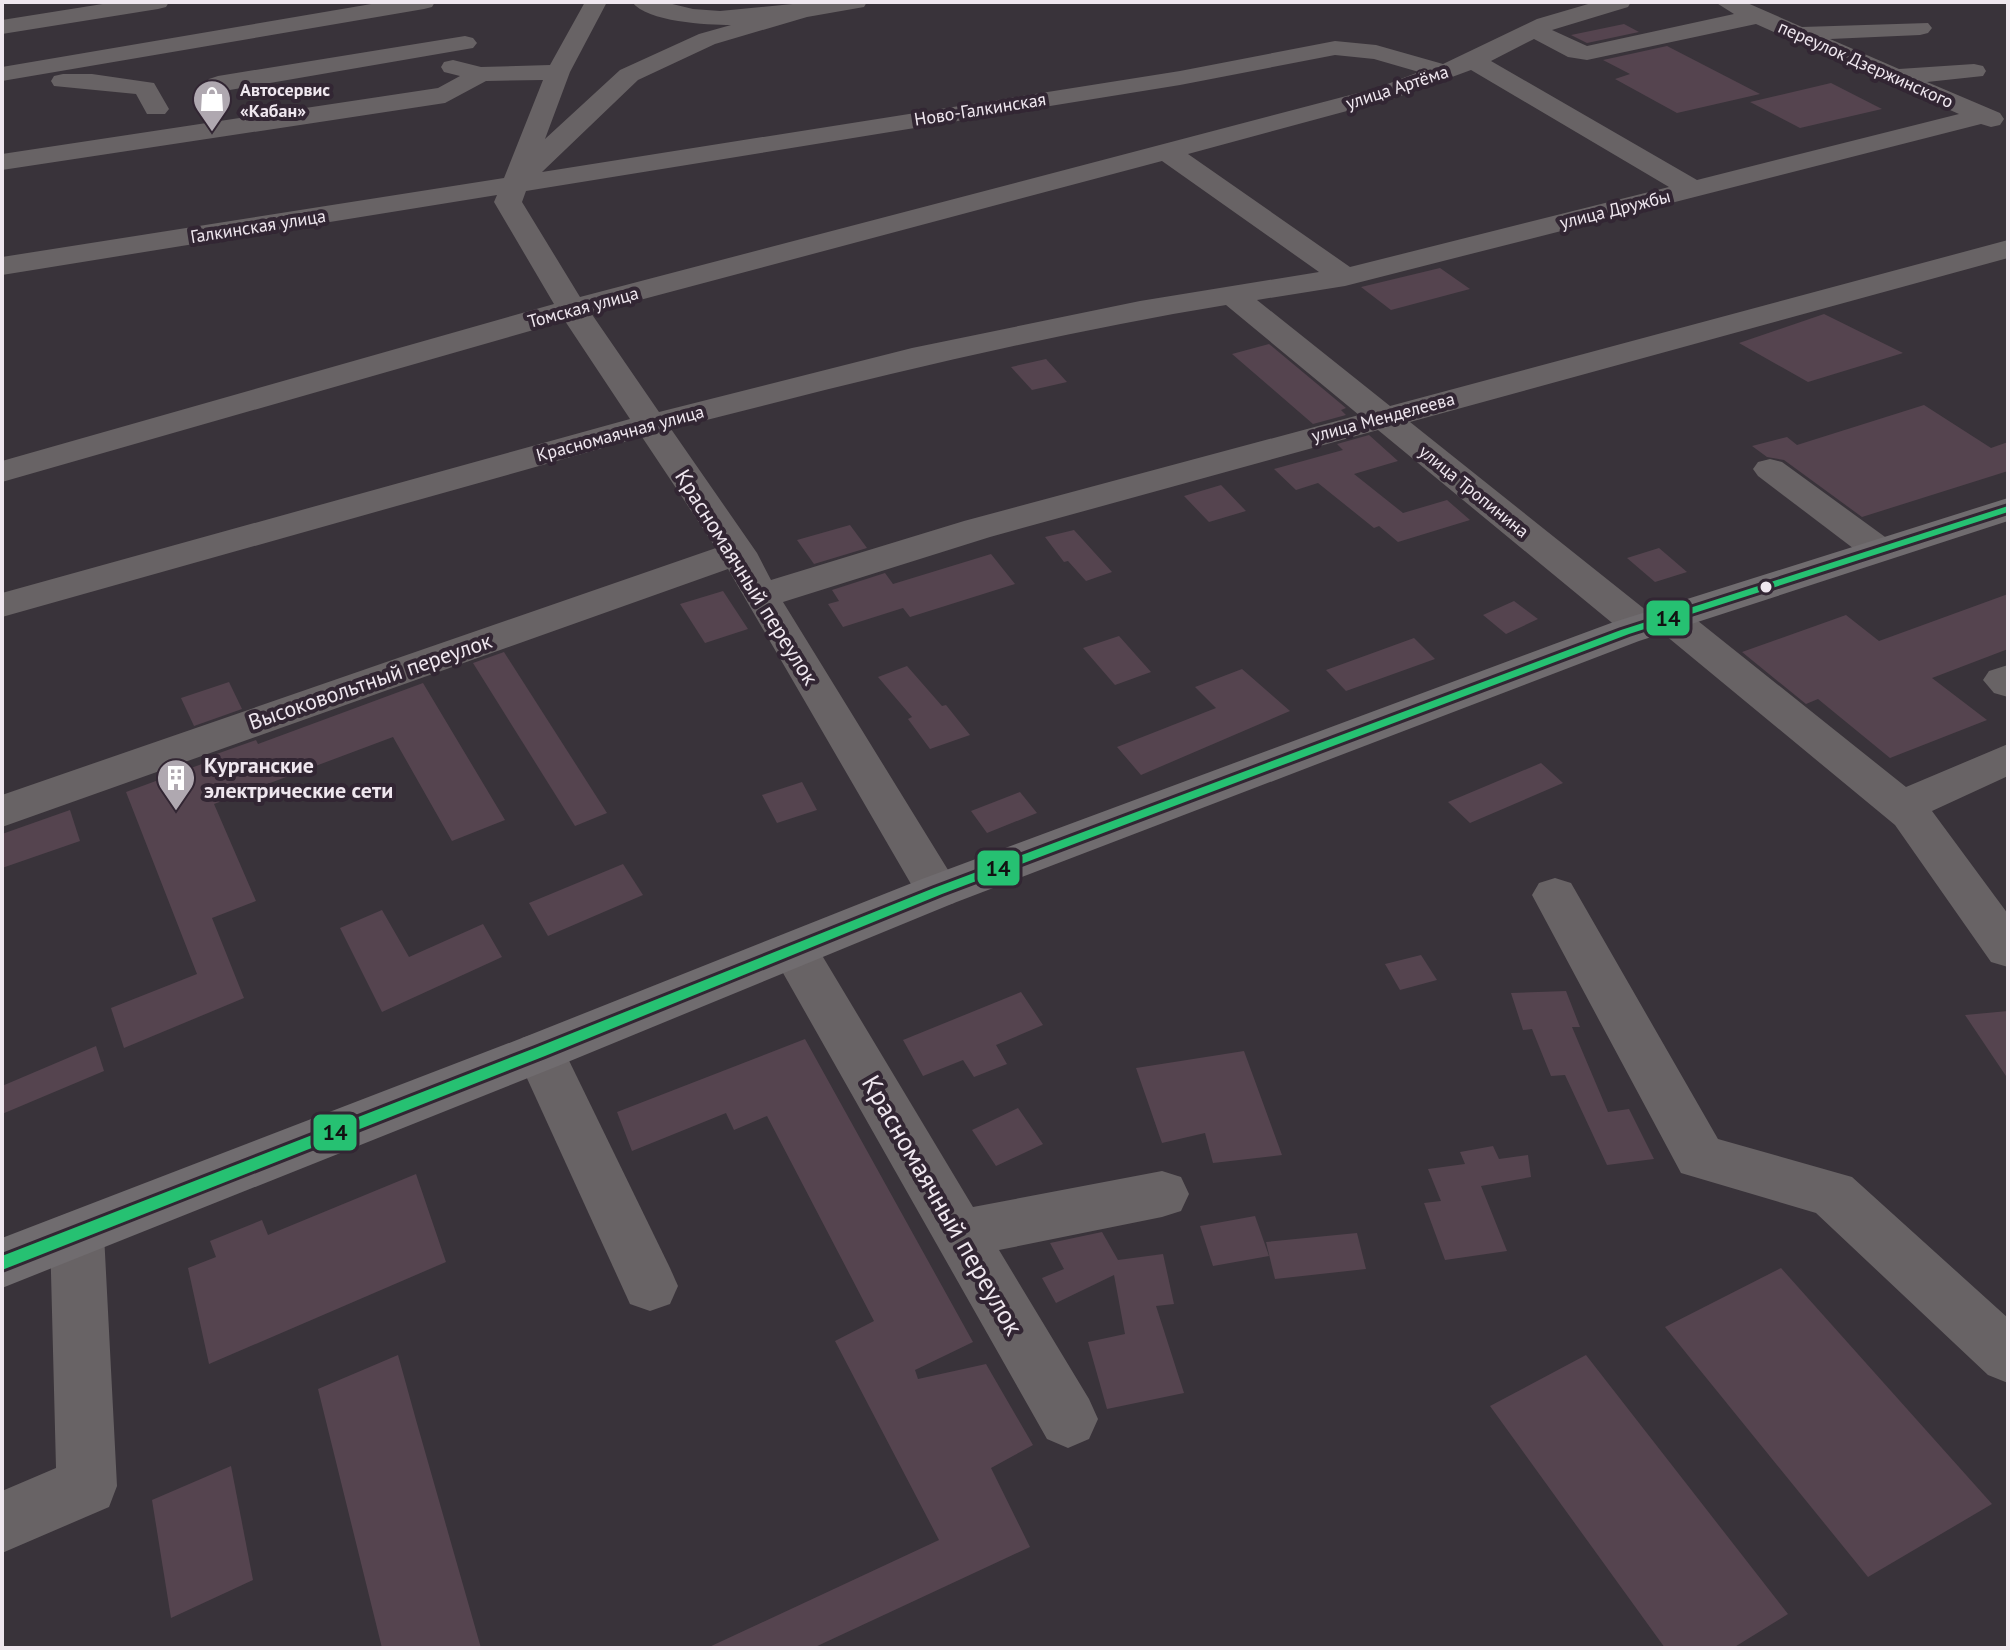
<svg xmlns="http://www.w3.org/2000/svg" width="2010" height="1650" viewBox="0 0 2010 1650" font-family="'PT Sans',sans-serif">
<rect width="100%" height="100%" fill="#39333a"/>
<!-- building -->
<g fill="#55444f">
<path d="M1624,24L1639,32L1587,43L1571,35Z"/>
<path d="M1667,46L1760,94L1677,113L1615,79L1630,74L1603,60Z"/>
<path d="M1831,83L1882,109L1800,128L1750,102Z"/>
<path d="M1440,268L1470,289L1391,310L1361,287Z"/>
<path d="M1824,314L1903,353L1808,382L1739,343Z"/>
<path d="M1269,344L1346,408L1341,410L1346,415L1313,424L1232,354Z"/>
<path d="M1046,359L1067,382L1032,390L1011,367Z"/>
<path d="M1924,405L1991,448L2008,442V471L1862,517L1784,460L1767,457L1752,446L1787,437L1797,445Z"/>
<path d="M1369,435L1398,461L1354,474L1403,513L1447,500L1470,520L1398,542L1379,526L1374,528L1318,483L1296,490L1274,469L1343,450L1337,444Z"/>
<path d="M1221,485L1246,511L1209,522L1184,496Z"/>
<path d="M850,525L867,548L814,564L797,540Z"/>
<path d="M1074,530L1112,572L1086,581L1068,561L1064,562L1045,537Z"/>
<path d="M1659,548L1687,572L1655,582L1627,558Z"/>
<path d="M991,554L1015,584L910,617L903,608L843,627L828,604L839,601L832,590L885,573L893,584Z"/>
<path d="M723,591L748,629L705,643L680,604Z"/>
<path d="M2008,594V649L1932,678L1987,720L1890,758L1818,699L1806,704L1742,652L1846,615L1879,641Z"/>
<path d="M1514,601L1538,619L1506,634L1483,615Z"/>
<path d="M1119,636L1151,672L1115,685L1083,648Z"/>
<path d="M1414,638L1435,659L1346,691L1326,670Z"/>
<path d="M504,652L607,813L575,826L473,663Z"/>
<path d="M907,666L942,706L946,705L970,735L930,749L908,719L912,717L878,677Z"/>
<path d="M1242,669L1290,711L1141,775L1117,747L1216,708L1195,687Z"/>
<path d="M229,682L242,709L194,726L181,698Z"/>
<path d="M423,683L505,820L452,841L393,737L214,804L256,901L212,918L244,998L124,1048L111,1008L197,974L126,792L210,761L208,757L256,740L258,744Z"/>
<path d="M1541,763L1563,783L1470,823L1448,802Z"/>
<path d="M802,782L817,810L777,823L762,795Z"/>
<path d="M1020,792L1037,813L987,833L971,811Z"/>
<path d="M70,810L80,841L2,868V834Z"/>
<path d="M623,864L643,895L548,936L529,903Z"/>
<path d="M382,910L409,957L483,924L502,957L382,1012L340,928Z"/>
<path d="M1421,955L1437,980L1400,990L1385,964Z"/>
<path d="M1566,991L1580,1027H1572L1608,1112L1629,1109L1654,1159L1607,1165L1565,1075L1551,1076L1532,1029L1523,1030L1511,993Z"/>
<path d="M1021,992L1043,1025L996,1045L1007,1064L974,1077L963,1060L923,1076L903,1040Z"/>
<path d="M2008,1011V1079L1965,1015Z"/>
<path d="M805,1039L973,1342L915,1370L918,1379L986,1364L1033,1445L991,1468L1030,1547L813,1648H707L939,1540L835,1341L874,1321L767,1116L734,1130L726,1113L632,1151L617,1112Z"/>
<path d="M96,1046L104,1071L2,1114V1086Z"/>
<path d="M1244,1051L1282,1155L1213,1163L1205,1133L1162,1143L1136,1068Z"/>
<path d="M1018,1108L1043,1144L996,1166L972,1130Z"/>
<path d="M1493,1146L1499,1159L1528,1155L1531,1177L1481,1186L1507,1251L1445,1260L1424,1203L1441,1201L1428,1169L1465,1164L1460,1152Z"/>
<path d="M416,1174L446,1262L209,1364L188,1268L216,1257L210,1241L262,1220L268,1235Z"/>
<path d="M1255,1216L1269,1256L1213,1266L1200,1226Z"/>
<path d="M1102,1232L1118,1260L1163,1254L1174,1304L1156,1306L1184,1393L1107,1409L1088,1342L1125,1334L1114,1275L1056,1303L1042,1278L1064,1269L1050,1243Z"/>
<path d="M1357,1233L1366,1269L1275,1279L1266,1242Z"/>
<path d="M1781,1268L1992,1504L1868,1577L1665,1327Z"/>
<path d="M398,1355L416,1420L481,1648H382L318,1389Z"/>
<path d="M1586,1355L1788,1614L1733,1648H1665L1490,1406Z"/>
<path d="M231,1466L253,1580L171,1618L152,1500Z"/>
</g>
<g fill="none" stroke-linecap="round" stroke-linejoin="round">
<!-- minor -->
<g fill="#686365" fill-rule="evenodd">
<path d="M115,2H169L166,7L158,9L2,34V20Z"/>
<path d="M383,2H435L432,7L424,9L2,81V67Z"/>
<path d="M585,2H607L570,72L545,139L620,70L699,34L731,25C707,25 647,22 632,2H664L693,9L720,11L813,2H867L864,7L807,17L715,44L638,80L542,172L1180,71L1335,41L1376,45L1443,64L1537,19L1595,2H1631L1628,7L1552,30L1587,46L1734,14L1715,2H1745L1802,27L1928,23L1932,28L1928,33L1920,35L1830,39L1899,69L1974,64L1983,66L1986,71L1983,76L1927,82L2000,113L2004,119L2000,125L1991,127L1981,124L1345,286L1257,300L1390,406L2008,240V258L1410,422L1652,615L1655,609L1669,606L1683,609L1906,787L2008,744V776L1932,811L2008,914V967L1991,962L1895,825L1659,630L1656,636L1642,639L1628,636L1378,430L990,537L783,602L961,891L954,903L938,908L922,903L728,569L2,827V795L716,548L642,437L2,617V593L630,419L565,321L2,482V461L554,304L494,202L497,195L2,275V257L504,178L543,80L486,81L445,103L2,170V154L438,88L460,76L444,72L441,67L444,62L453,60L481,67L550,65ZM1756,24L1959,114L1697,180L1491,61L1534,39L1568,57L1587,60ZM1335,55L1374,59L1419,72L1377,88L580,297L522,202L526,191L1180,85ZM1471,70L1669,187L1350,267L1188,154L1395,98ZM1162,161L1319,272L1140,301L912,348L659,412L591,313ZM1226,305L1359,415L964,521L771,580L757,553L671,429C855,382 1038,336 1226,305Z"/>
<path d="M465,36L473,38L477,43L473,48L218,92L209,89L205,84L209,79L218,76Z"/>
<path d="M63,74H92L154,83L169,109L165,114H147L136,94L54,86L51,81L54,76Z"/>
<path d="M1770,459L1782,462L1892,542L1897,550L1892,558L1879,561L1866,558L1758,476L1753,469L1758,462Z"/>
<path d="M2008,665V697L1994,693L1983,680L1989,671Z"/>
<path d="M1555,878L1571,883L1718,1139L1852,1177L2008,1318V1383L1988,1375L1816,1213L1681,1173L1532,895L1539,883Z"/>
<path d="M794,932L811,937L973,1207L1162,1171L1181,1177L1189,1194L1181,1211L1162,1217L999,1250L1089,1399L1098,1419L1089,1439L1068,1448L1047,1439L770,950L777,937Z"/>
<path d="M540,1032L558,1038L670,1268L678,1286L670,1304L650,1311L630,1304L515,1052L522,1038Z"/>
<path d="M77,1210L96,1217L104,1234L117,1486L109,1507L2,1553V1491L56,1468L50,1234L58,1217Z"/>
</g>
<!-- major -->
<path fill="#706c6f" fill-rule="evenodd" d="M2008,498V521L1639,641L954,903L558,1066L2,1288V1238L522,1038L922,879L1611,623Z"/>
<defs>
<path id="bus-1" d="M2008,506V512L1629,634L942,894L545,1056L2,1270V1256L535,1048L934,888L1621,630Z"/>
</defs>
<!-- bus-1 casing -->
<use href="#bus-1" stroke="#322633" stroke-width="6"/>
<!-- bus-1 -->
<use href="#bus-1" fill="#26c172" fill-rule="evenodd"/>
</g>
<!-- icons -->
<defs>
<symbol id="shop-pin" viewBox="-11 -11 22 30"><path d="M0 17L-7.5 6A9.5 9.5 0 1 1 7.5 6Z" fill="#afa8b0" stroke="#322633"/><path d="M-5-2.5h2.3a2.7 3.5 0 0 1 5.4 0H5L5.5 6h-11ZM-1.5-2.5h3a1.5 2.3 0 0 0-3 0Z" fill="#fff"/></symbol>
<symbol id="building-pin" viewBox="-11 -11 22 30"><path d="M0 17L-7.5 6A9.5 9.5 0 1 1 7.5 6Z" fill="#afa8b0" stroke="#322633"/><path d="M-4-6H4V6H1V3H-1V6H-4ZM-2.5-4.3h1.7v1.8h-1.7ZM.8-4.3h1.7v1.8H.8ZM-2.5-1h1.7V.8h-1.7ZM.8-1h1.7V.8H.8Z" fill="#fff"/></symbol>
</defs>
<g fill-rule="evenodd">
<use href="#shop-pin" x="190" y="77" width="44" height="60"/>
<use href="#building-pin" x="154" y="756" width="44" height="60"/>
</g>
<!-- markers -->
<circle fill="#efe7ef" stroke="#322633" stroke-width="3" cx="1766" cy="587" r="7"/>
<g text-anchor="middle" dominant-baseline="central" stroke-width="8" stroke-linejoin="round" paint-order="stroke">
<!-- far-street labels -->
<g font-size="18" fill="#efe7ef" stroke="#322633">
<text transform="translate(1866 64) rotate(24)">переулок Дзержинского</text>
<text transform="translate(1397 87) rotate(-18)">улица Артёма</text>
<text transform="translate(980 109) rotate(-9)">Ново-Галкинская</text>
<text transform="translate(1615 209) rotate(-14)">улица Дружбы</text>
<text transform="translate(258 226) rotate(-9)">Галкинская улица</text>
<text transform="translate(583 307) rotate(-15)">Томская улица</text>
<text transform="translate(1383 417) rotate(-15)">улица Менделеева</text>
<text transform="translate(620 433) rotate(-15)">Красномаячная улица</text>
<text transform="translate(1474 491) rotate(39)">улица Тропинина</text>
</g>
<!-- far-poi labels -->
<g font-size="18" font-weight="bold" fill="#efe7ef" stroke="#322633" text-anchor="start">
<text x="240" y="89">Автосервис<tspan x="240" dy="21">«Кабан»</tspan></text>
</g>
<!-- street labels -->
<g font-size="22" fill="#efe7ef" stroke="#322633">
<text transform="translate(747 577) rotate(58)">Красномаячный переулок</text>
<text transform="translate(370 681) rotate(-19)">Высоковольтный переулок</text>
</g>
<!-- poi labels -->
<g font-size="22" font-weight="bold" fill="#efe7ef" stroke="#322633" text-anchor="start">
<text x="204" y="765">Курганские<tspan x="204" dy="25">электрические сети</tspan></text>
</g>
<!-- near-street labels -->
<g font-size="26" fill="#efe7ef" stroke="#322633">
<text transform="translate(943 1205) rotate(60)">Красномаячный переулок</text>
</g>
</g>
<g stroke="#322633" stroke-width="3">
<rect x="1645" y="599" width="46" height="38" rx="8" fill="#26c172"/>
<rect x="976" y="849" width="45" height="38" rx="8" fill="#26c172"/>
<rect x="312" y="1113" width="46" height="39" rx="8" fill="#26c172"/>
</g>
<g font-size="22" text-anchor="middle" font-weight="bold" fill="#111">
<text x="1668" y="626">14</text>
<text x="998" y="876">14</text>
<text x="335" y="1140">14</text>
</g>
<!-- border -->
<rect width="2010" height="1650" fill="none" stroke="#efe7ef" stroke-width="8"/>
</svg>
